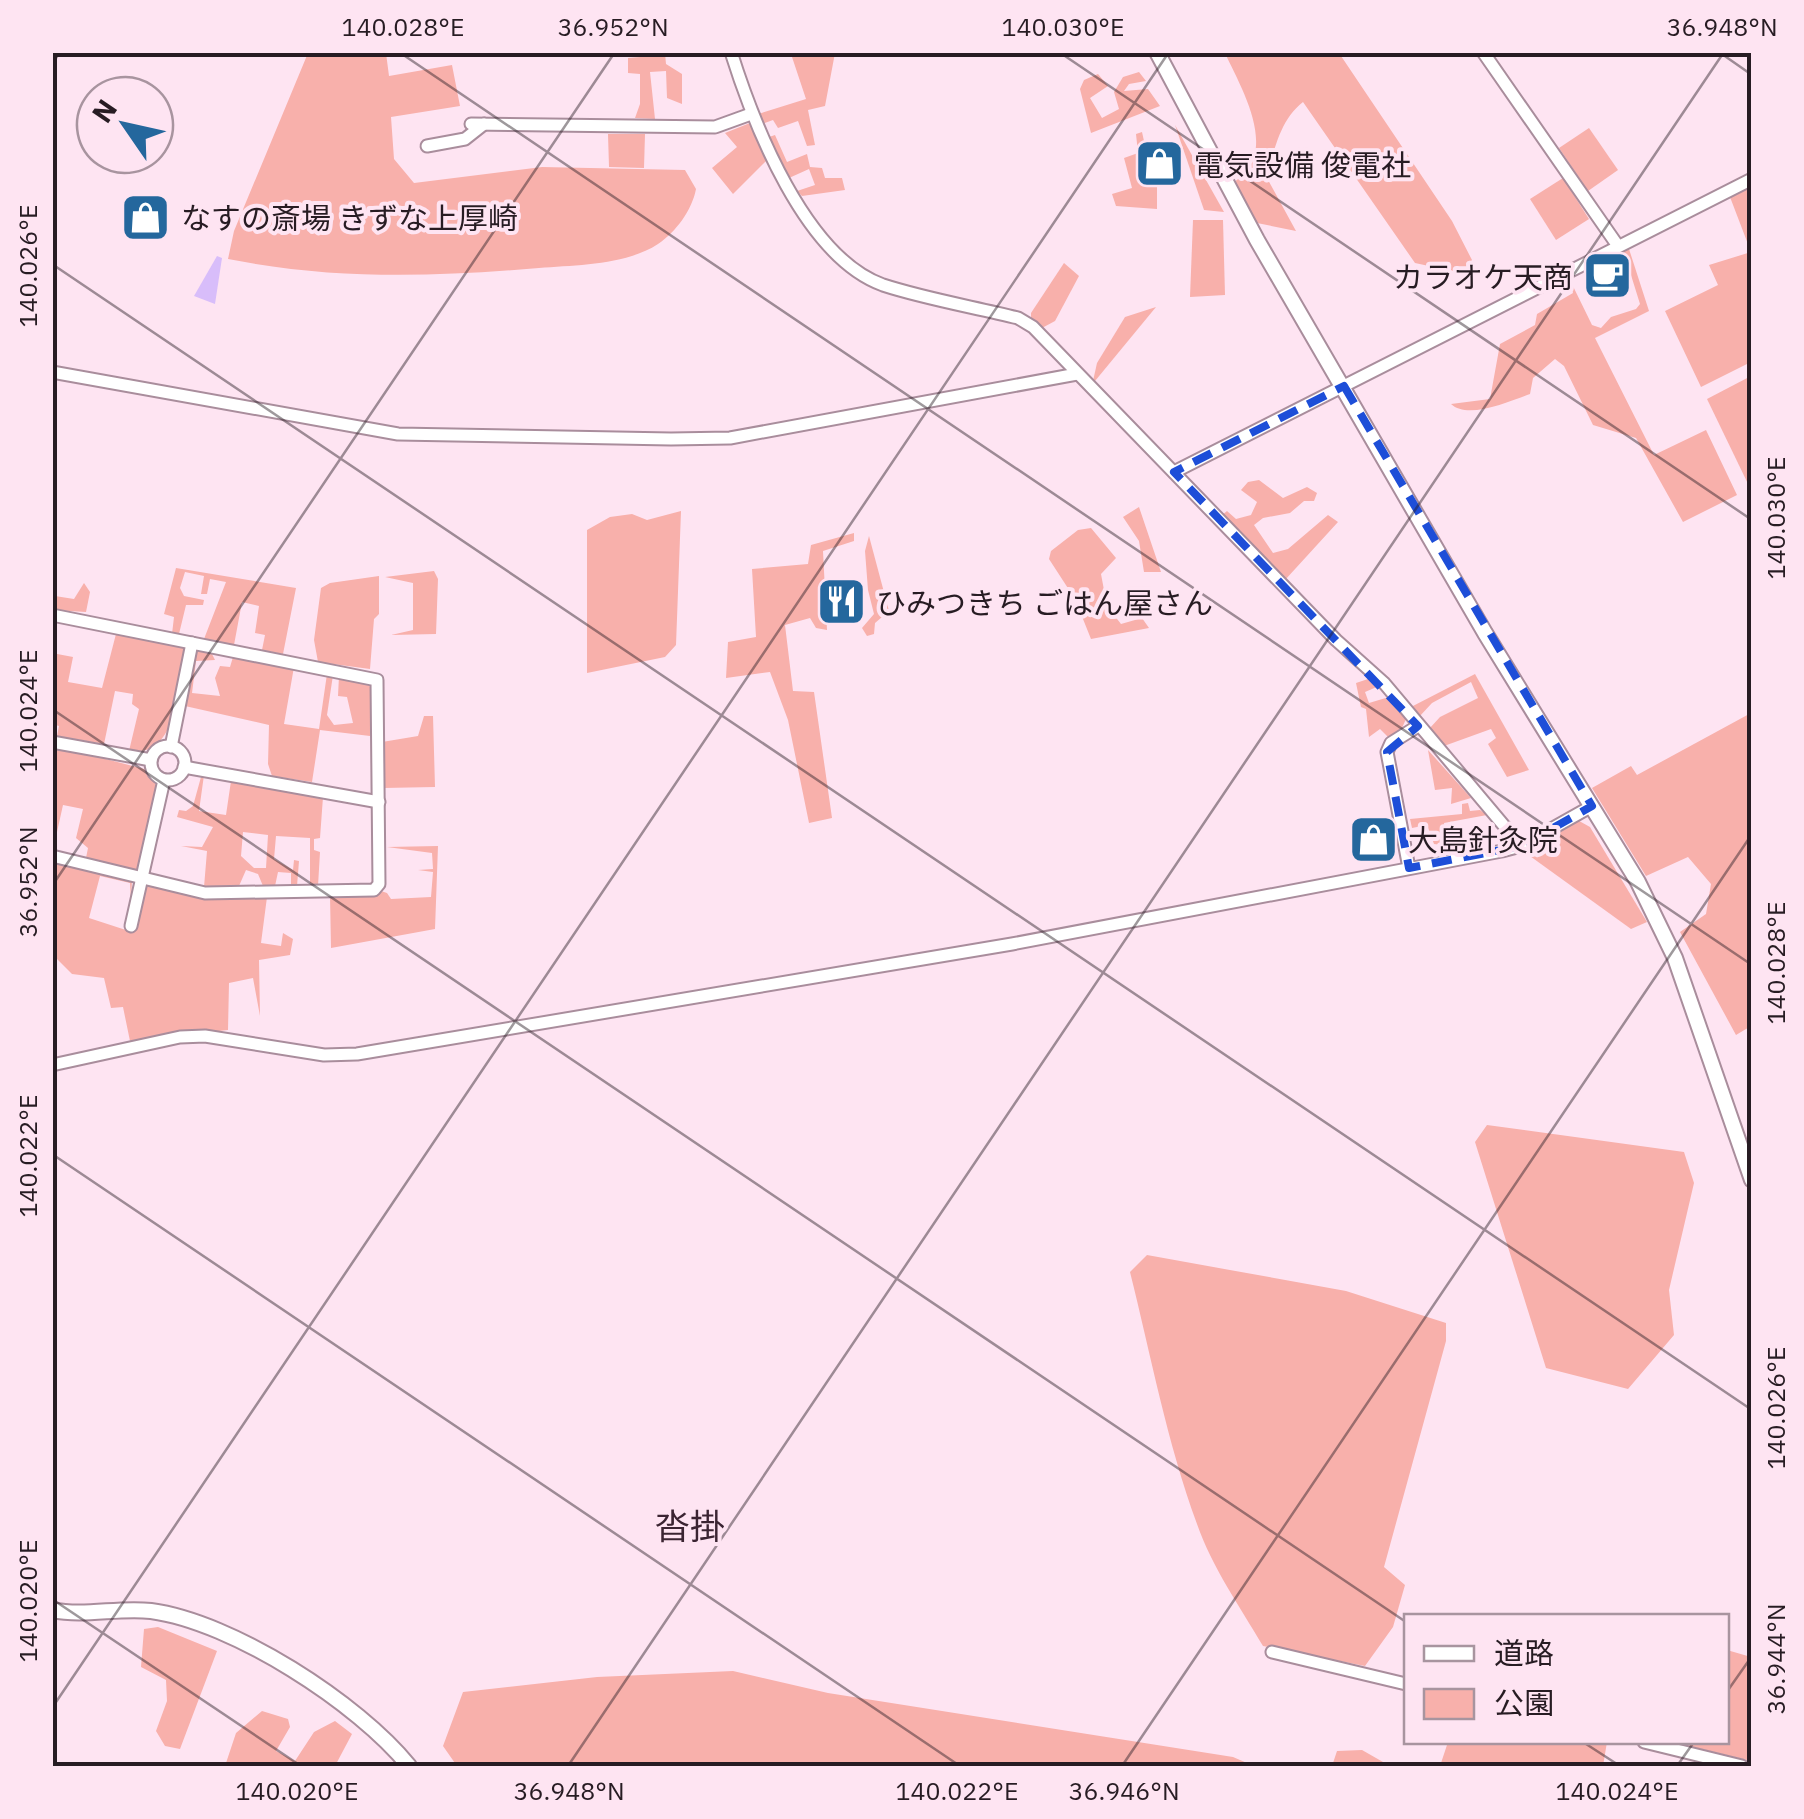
<svg xmlns="http://www.w3.org/2000/svg" width="1804" height="1819" viewBox="0 0 1804 1819" font-family="'IBM Plex Sans','Noto Sans JP',sans-serif">
<rect width="100%" height="100%" fill="#fee4f2"/>
<!-- green -->
<g fill="#f8b0ab" fill-rule="evenodd">
<path d="M308,53H386L389,76L452,65L460,106L391,117L394,159L414,183L542,167L685,170L696,189C692,210 676,232 658,244C626,265 577,265 539,268C430,277 336,280 228,259L234,231Z"/>
<path d="M641,53H665L666,64L682,74V104L667,98L666,71L650,72L655,119L635,118L640,104V74L628,73V58L640,57Z"/>
<path d="M803,53H835L825,106L808,110L815,145L807,146L798,121L778,128L773,120L762,124L758,114L806,99L792,57Z"/>
<path d="M1225,53H1339L1452,221L1472,260L1466,269L1452,271L1415,263L1303,102C1280,120 1274,150 1267,178L1296,231L1257,223L1234,182C1281,153 1241,88 1225,53Z"/>
<path d="M1139,72L1146,81L1129,84L1124,91L1148,89L1160,106L1091,133L1080,89L1084,80L1098,74L1108,86L1090,98L1102,118L1119,109L1114,92L1123,77Z"/>
<path d="M750,123L769,158L733,194L712,168L737,147L725,133Z"/>
<path d="M1175,125L1224,212L1204,210Z"/>
<path d="M1589,128L1618,170L1588,191L1559,148Z"/>
<path d="M1142,132L1146,150L1140,159L1148,184L1157,185V209L1116,206L1112,194L1132,188L1124,158L1138,153L1136,134Z"/>
<path d="M608,134H645L644,168L609,167Z"/>
<path d="M775,135L787,162L807,154L810,167L822,168L825,178H842L845,190L802,196L797,191L815,185L809,169L789,178L769,137Z"/>
<path d="M1563,178L1589,219L1556,240L1530,199Z"/>
<path d="M1751,185L1748,209L1752,218L1751,362L1701,387L1665,311L1718,285L1709,265L1751,252L1730,197Z"/>
<path d="M1193,220H1223L1225,295L1190,297Z"/>
<path d="M1625,248L1629,249L1649,311L1595,338L1654,455L1706,430L1737,495L1683,522L1636,438L1593,425L1564,366L1555,359L1533,378L1530,394C1510,401 1468,420 1451,404L1490,399L1500,344L1535,325L1537,314L1573,293L1569,278L1592,325L1601,328L1611,317L1636,309L1640,304L1626,259L1616,253Z"/>
<path d="M1064,263L1079,276L1055,321L1042,328L1031,319V313Z"/>
<path d="M1156,307L1095,381H1093L1097,363L1125,317Z"/>
<path d="M1751,376L1752,487L1750,488L1707,399Z"/>
<path d="M1259,480L1283,498L1307,487L1317,493L1314,501H1304L1290,513L1263,518L1254,525L1273,553L1288,549L1328,515L1338,522L1285,580L1221,516L1227,511L1236,519L1251,515L1257,502L1241,490L1248,482Z"/>
<path d="M1139,507L1161,572H1144L1139,541L1123,517Z"/>
<path d="M681,511L676,645L665,657L587,673V530L610,517L632,514L647,520Z"/>
<path d="M1091,528L1116,558L1101,574L1107,606L1121,624L1142,618L1149,628L1091,639L1075,599L1049,559L1051,551L1078,530Z"/>
<path d="M854,533V541L823,551L827,630L816,628L810,618L785,625L793,691L814,692L832,818L809,823L788,720L770,672L726,678L728,642L756,637L752,569L808,564L811,545Z"/>
<path d="M869,536L889,611L875,623L874,634L867,636L862,628L874,614L868,590L865,551Z"/>
<path d="M176,568L296,588L283,654L262,650L265,635L255,633L259,606L242,602L234,645L204,639L226,582L210,579L207,594H201L204,576L185,572L180,588L184,596L204,600L203,605H186L179,634H172L174,617L164,614Z"/>
<path d="M434,571L438,579L436,634L391,635L413,630V583L385,577Z"/>
<path d="M379,576V614L374,619L370,669L318,662L314,640L321,588L330,583Z"/>
<path d="M84,583L90,592L86,612L53,610L55,596L74,599Z"/>
<path d="M116,634L186,648C179,682 179,759 129,751L139,709L132,704L133,694L115,691L104,744L57,736L59,726L52,724V653L73,657L68,682L102,688Z"/>
<path d="M199,649L211,652L215,660L196,661L192,693L220,696L215,678L220,666L230,667L233,657L294,667L284,724L319,729L327,674L333,675L327,715L334,725L353,723L347,697L338,696L339,676L372,684L370,736L320,730L312,782L272,776L268,764L269,725L185,706L196,652Z"/>
<path d="M1475,674L1529,770L1507,777L1488,744L1496,738L1491,729L1444,746L1429,729L1440,717L1478,698L1471,682L1432,703L1419,717L1411,707Z"/>
<path d="M1371,678L1379,686L1365,692L1369,703L1389,697L1406,719L1402,728L1388,737L1380,729L1369,737L1366,709L1361,707L1356,683Z"/>
<path d="M1751,713V1026L1736,1035L1680,932L1706,914L1711,884L1688,857L1646,876L1592,788L1631,766L1637,775Z"/>
<path d="M424,716H433L435,787L383,788L382,742L418,736Z"/>
<path d="M52,745L148,770L157,787L141,866L135,871L86,858L88,848L76,838L83,809L63,805L53,850Z"/>
<path d="M1428,750L1471,798L1451,804L1452,788L1435,790Z"/>
<path d="M194,774L204,775L199,811L226,815L231,781L323,797L320,838L314,839V850L320,852L318,886L310,883V838L276,836L274,859L293,870L294,860L299,861L297,886H291V873L278,872L275,886H263L258,874L246,870L239,886L204,887L207,851L181,846L202,847L213,827L177,817L179,810L186,811L193,806L201,777ZM243,832L268,835L266,868H254L241,856Z"/>
<path d="M1468,803L1470,811L1480,810L1487,815L1444,823L1449,854H1445L1442,845L1434,844L1427,825L1412,828L1410,819L1462,814V804Z"/>
<path d="M1572,817L1590,827L1647,922L1631,929L1523,851V846Z"/>
<path d="M438,846L435,929L331,948L330,895L369,887L387,893L391,899L431,897L433,872L418,870L433,869L432,853L387,847Z"/>
<path d="M52,860L132,880L131,902L130,883L100,876L89,918L132,932L146,886L204,897H267L261,943L281,946L283,933L293,939L290,955L259,960L260,1016L253,978L229,983L228,1030L130,1041L123,1007L111,1008L104,978L72,974L53,955Z"/>
<path d="M1487,1125L1684,1152L1694,1183L1669,1290L1674,1335L1628,1389L1546,1368L1475,1142Z"/>
<path d="M1147,1255L1346,1291L1446,1323V1341L1384,1567L1405,1585L1393,1627L1365,1666L1263,1646C1240,1607 1212,1567 1197,1524C1167,1442 1151,1356 1130,1272Z"/>
<path d="M158,1627L217,1651L180,1749L165,1746L156,1731L167,1701L166,1680L141,1667L144,1629Z"/>
<path d="M1727,1650L1751,1657V1761L1673,1742H1726Z"/>
<path d="M733,1671L828,1693L1233,1757L1254,1766H457L443,1746L463,1692L597,1677Z"/>
<path d="M262,1711L288,1719L290,1727L276,1751L295,1761L314,1732L335,1721L352,1734L335,1766H225L236,1733Z"/>
<path d="M1448,1742H1607L1603,1766H1440Z"/>
<path d="M1362,1750L1383,1762V1766H1332L1337,1751Z"/>
</g>
<!-- water -->
<path fill="#d8bdfa" d="M217,256L222,258L215,304L194,296Z"/>
<g fill="none" stroke-linecap="round" stroke-linejoin="round">
<defs>
<g id="minor">
<path d="M731,52C754,125 805,257 883,285C926,299 974,307 1018,318L1033,327L1336,640L1384,683L1521,846"/>
<path d="M1483,52L1618,246"/>
<path d="M471,124L715,127L751,114"/>
<path d="M427,146L465,139L484,124"/>
<path d="M52,372L398,434L671,439L730,438L1077,374"/>
<path d="M1174,472L1752,179"/>
<path d="M52,615L377,680L379,884L374,890L205,893L52,856"/>
<path d="M52,742L151,760"/>
<circle cx="168" cy="763" r="17"/>
<path d="M171,747L192,643"/>
<path d="M184,767L379,802"/>
<path d="M1409,868L1387,752L1391,743L1418,726"/>
<path d="M131,926L164,780"/>
<path d="M52,1065L180,1037L205,1036L324,1055L357,1054L1012,944L1502,851L1521,846L1592,806"/>
<path d="M1272,1652L1406,1684"/>
<path d="M1644,1742L1742,1766"/>
</g>
<g id="tertiary">
<path d="M1157,52L1257,240L1485,633L1638,882L1675,958L1752,1180"/>
<path d="M52,1610C85,1617 118,1607 151,1611C233,1622 358,1703 409,1766"/>
</g>
</defs>
<!-- minor casing -->
<use href="#minor" stroke="#a98d9c" stroke-width="15"/>
<!-- tertiary casing -->
<use href="#tertiary" stroke="#a98d9c" stroke-width="18"/>
<!-- minor -->
<use href="#minor" stroke="#fff" stroke-width="11"/>
<!-- tertiary -->
<use href="#tertiary" stroke="#fff" stroke-width="14"/>
</g>
<!-- marked area -->
<path fill="none" stroke="#1d4ed8" stroke-width="8" stroke-dasharray="20 12" stroke-linejoin="round" d="M1344,386L1592,806L1521,846L1409,868L1387,752L1418,726L1174,472Z"/>
<!-- ticks -->
<path fill="none" stroke="#271c23" stroke-width="2.5" stroke-opacity="0.45" d="M399,52L1752,965M1059,52L1752,520M1719,52L1752,75M52,64L60,52M52,264L1752,1410M52,709L1406,1622M52,886L615,52M52,1154L960,1766M52,1599L301,1766M1726,1693L1752,1656M52,1708L1169,52M1583,1742L1620,1766M568,1766L1724,52M1122,1766L1752,834M1677,1766L1694,1742"/>
<!-- icons -->
<defs>
<symbol id="shop-square" viewBox="-11 -11 22 22"><rect x="-9" y="-9" width="18" height="18" rx="4" fill="#24679d" stroke="#fee4f2"/><path d="M-5-2.5h2.3a2.7 3.5 0 0 1 5.4 0H5L5.5 6h-11ZM-1.5-2.5h3a1.5 2.3 0 0 0-3 0Z" fill="#fff"/></symbol>
<symbol id="cafe-square" viewBox="-11 -11 22 22"><rect x="-9" y="-9" width="18" height="18" rx="4" fill="#24679d" stroke="#fee4f2"/><path d="M-5.5-4.5H6V0H3Q3 3.5 0 3.5H-2.5Q-5.5 3.5-5.5 0ZM3-3.2v2h1.7v-2ZM-6 4.5H4V6H-6Z" fill="#fff"/></symbol>
<symbol id="restaurant-square" viewBox="-11 -11 22 22"><rect x="-9" y="-9" width="18" height="18" rx="4" fill="#24679d" stroke="#fee4f2"/><path d="M-5-6h1v4h1v-4h1v4h1v-4h1v5L-1.5 .5V6h-2V.5L-5-1ZM5-6V6H3V1.5H1.5Q1.5-4 5-6Z" fill="#fff"/></symbol>
</defs>
<g fill-rule="evenodd">
<use href="#shop-square" x="1132" y="136" width="55" height="55"/>
<use href="#shop-square" x="118" y="190" width="55" height="55"/>
<use href="#cafe-square" x="1580" y="248" width="55" height="55"/>
<use href="#restaurant-square" x="814" y="574" width="55" height="55"/>
<use href="#shop-square" x="1346" y="812" width="55" height="55"/>
</g>
<g text-anchor="middle" dominant-baseline="central" stroke-width="8" stroke-linejoin="round" paint-order="stroke">
<!-- poi labels -->
<g font-size="30" fill="#271c23" stroke="#fee4f2" text-anchor="start">
<text x="1194" y="164">電気設備 俊電社</text>
<text x="181" y="217">なすの斎場 きずな上厚崎</text>
<text x="1573" y="276" text-anchor="end">カラオケ天商</text>
<text x="876" y="602">ひみつきち ごはん屋さん</text>
<text x="1408" y="839">大島針灸院</text>
</g>
<!-- quarter labels -->
<g font-size="35" fill="#3b2432" stroke="#fee4f2">
<text x="690" y="1526">沓掛</text>
</g>
</g>
<!-- border -->
<rect width="1804" height="1819" fill="none" stroke="#fee4f2" stroke-width="110"/>
<!-- legend -->
<rect x="1404" y="1614" width="325" height="130" fill="#fee4f2" stroke="#a8949f" stroke-width="2.5"/>
<rect x="1424" y="1646" width="50" height="15" fill="#ffffff" stroke="#a8949f" stroke-width="2.5"/>
<text x="1494" y="1664" font-size="30" fill="#271c23">道路</text>
<rect x="1424" y="1689" width="50" height="30" fill="#f8b0ab" stroke="#a8949f" stroke-width="2.5"/>
<text x="1494" y="1714" font-size="30" fill="#271c23">公園</text>
<!-- north arrow -->
<g transform="translate(125 125) rotate(304)"><circle r="48" fill="#fee4f2" stroke="#a8949f" stroke-width="2.5"/>
<path d="M0-8L18 38L0 25L-18 38Z" fill="#24679d"/>
<text y="-15" font-size="28" font-weight="bold" text-anchor="middle" fill="#271c23">N</text>
</g>
<rect x="55" y="55" width="1694" height="1709" fill="none" stroke="#271c23" stroke-width="4"/>
<g font-size="25" text-anchor="middle" fill="#271c23">
<text x="403" y="36">140.028°E</text>
<text x="613" y="36">36.952°N</text>
<text x="1063" y="36">140.030°E</text>
<text x="1722" y="36">36.948°N</text>
<text transform="translate(28 266) rotate(-90)" y="9">140.026°E</text>
<text transform="translate(1776 518) rotate(-90)" y="9">140.030°E</text>
<text transform="translate(28 711) rotate(-90)" y="9">140.024°E</text>
<text transform="translate(28 882) rotate(-90)" y="9">36.952°N</text>
<text transform="translate(1776 963) rotate(-90)" y="9">140.028°E</text>
<text transform="translate(28 1156) rotate(-90)" y="9">140.022°E</text>
<text transform="translate(1776 1408) rotate(-90)" y="9">140.026°E</text>
<text transform="translate(28 1601) rotate(-90)" y="9">140.020°E</text>
<text transform="translate(1776 1659) rotate(-90)" y="9">36.944°N</text>
<text x="297" y="1800">140.020°E</text>
<text x="569" y="1800">36.948°N</text>
<text x="957" y="1800">140.022°E</text>
<text x="1124" y="1800">36.946°N</text>
<text x="1617" y="1800">140.024°E</text>
</g>
</svg>
